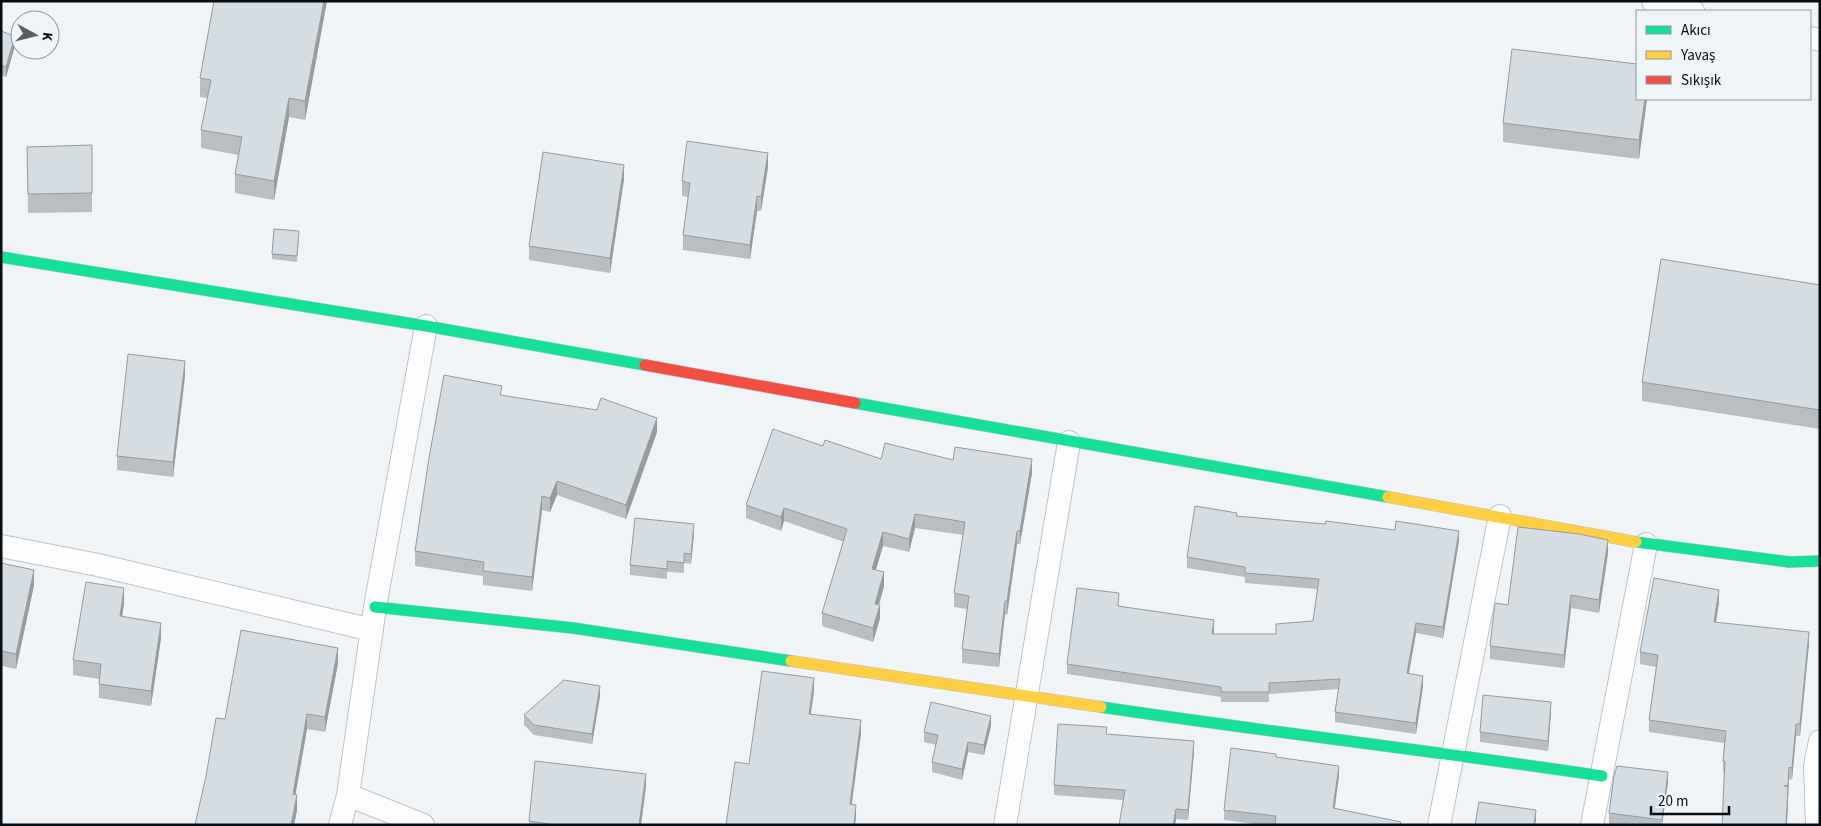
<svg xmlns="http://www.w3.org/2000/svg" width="1821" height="826" viewBox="0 0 1821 826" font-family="'Source Sans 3',sans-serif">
<rect width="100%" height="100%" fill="#f1f4f7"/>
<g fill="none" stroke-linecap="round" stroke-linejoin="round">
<defs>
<g id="street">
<path d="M1653,1L1693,11"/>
<path d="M1810,38L1820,40"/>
<path d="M1,546L98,565L372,630"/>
<path d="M348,795L423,825"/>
<path d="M340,825L348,795L375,607L426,326"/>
<path d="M1005,825L1069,442"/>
<path d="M1439,825L1500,516"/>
<path d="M1592,825L1646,544"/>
<path d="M1817,825L1815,766L1820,741"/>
</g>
<g id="fast">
<path d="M1,257L426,326L645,365"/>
<path d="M855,403L1388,497"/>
<path d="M1636,542L1789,562L1820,561"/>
<path d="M375,607L573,628L791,661"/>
<path d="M1101,707C1268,732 1435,751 1602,776"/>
</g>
<g id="slow">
<path d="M1388,497L1636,542"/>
<path d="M791,661L1101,707"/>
</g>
<path id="jam" d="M645,365L855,403"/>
</defs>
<!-- street casing -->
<use href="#street" stroke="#bdc3c9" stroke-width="24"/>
<!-- fast casing -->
<use href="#fast" stroke="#bdc3c9" stroke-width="12"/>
<!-- slow casing -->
<use href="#slow" stroke="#bdc3c9" stroke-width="12"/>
<!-- jam casing -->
<use href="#jam" stroke="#bdc3c9" stroke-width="12"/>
<!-- street -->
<use href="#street" stroke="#fdfdfe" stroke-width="22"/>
<!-- fast -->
<use href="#fast" stroke="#16e098" stroke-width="11"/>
<!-- slow -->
<use href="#slow" stroke="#ffcf43" stroke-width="11"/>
<!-- jam -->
<use href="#jam" stroke="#f24e42" stroke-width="11"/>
</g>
<!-- wall -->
<g fill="#b8bec2">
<path d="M214,1H327L305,120L289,117L274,200L235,193V174L238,155L201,148V130L208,98L200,97V78Z"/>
<path d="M1,31L15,46L6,77L1,75Z"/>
<path d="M1647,99L1639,159L1503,142V123Z"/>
<path d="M92,145V212L28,213L27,147Z"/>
<path d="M768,167L761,211H757L750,259L683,250V235L688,197L682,196V181Z"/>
<path d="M624,179L610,273L529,260V246Z"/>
<path d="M299,236L297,262L272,259V254Z"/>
<path d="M1820,285V429L1642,401V382Z"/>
<path d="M185,376L173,477L117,470V456Z"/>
<path d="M502,395L657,432L626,519L557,495L550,512L542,510L532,591L483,585V576L415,566V551Z"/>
<path d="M823,446L881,459L953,460L1032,473L1020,544H1017L1007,615L1005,614L999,667L962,663V649L967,609L954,607V593L963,535L915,528L909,552L883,546L876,570L884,586L879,605L880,618L873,642L822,626V613L844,542L784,521L781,531L746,518V505Z"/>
<path d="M1237,516L1459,541L1443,638L1416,633L1409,673L1423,686L1416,734L1335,722V712L1338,689L1269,694V702H1221V697L1067,674V664L1119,603V606L1214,630V634H1276V624L1313,621L1317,589L1245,583V577L1187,568V557Z"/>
<path d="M694,534L691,564L684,563V573L667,572V579L630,575V565Z"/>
<path d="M1608,553L1599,613L1571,608L1564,668L1490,659V646L1508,605Z"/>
<path d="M1,563L34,585L16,669L2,666L1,668Z"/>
<path d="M1719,602L1716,622L1809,644L1800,736H1796L1792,780L1789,779L1787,825H1722L1724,773H1723V761L1724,743L1649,732V720L1656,667L1640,664V652Z"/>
<path d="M124,603L122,617L161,638L151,706L99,698V679L73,675V660Z"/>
<path d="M338,663L325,732L307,729L295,795L297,810L294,825H195L225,719Z"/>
<path d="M600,696L592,744L534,735L524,725V715Z"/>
<path d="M1551,712L1548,751L1480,742V732Z"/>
<path d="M991,726L984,755L968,752L962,780L932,772V762L936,745L924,742V732Z"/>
<path d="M1107,734L1194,751L1188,820L1176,819L1175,825H1119L1123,800L1054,795V785Z"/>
<path d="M1276,757L1339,776L1335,808L1401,825H1262L1224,820V810Z"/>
<path d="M1668,782L1662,825H1618L1609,824V813Z"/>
<path d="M646,786L641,825H529V821Z"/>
</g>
<!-- shaded-wall -->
<g fill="#969b9e">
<path d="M324,1H327L305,120V101Z"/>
<path d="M15,36V46L6,77V67Z"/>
<path d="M289,98V117L274,200V181Z"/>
<path d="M1645,99H1647L1639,159V140Z"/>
<path d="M768,153V167L761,211V197Z"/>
<path d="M624,165V179L610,273V258Z"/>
<path d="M757,196V211L750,259V245Z"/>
<path d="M185,361V376L173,477V462Z"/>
<path d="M657,418V432L626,519V505Z"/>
<path d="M1032,459V473L1020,544V531Z"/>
<path d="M557,481V495L550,512V498Z"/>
<path d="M542,496V510L532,591V577Z"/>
<path d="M784,508V521L781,531V517Z"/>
<path d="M915,514V528L909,552V539Z"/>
<path d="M694,524V534L691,564V554Z"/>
<path d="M1017,531V544L1007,615V601Z"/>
<path d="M1459,531V541L1443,638V627Z"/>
<path d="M883,532V546L872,582V569Z"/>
<path d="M1608,540V553L1599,613V600Z"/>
<path d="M34,570V585L16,669V654Z"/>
<path d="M884,572V586L875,617V604Z"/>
<path d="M124,588V603L120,631V616Z"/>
<path d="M1719,590V602L1714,634V622Z"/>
<path d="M1571,595V608L1564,668V655Z"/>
<path d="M1005,601V614L999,667V654Z"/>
<path d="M880,605V618L873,642V628Z"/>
<path d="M1214,620V630L1212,644V634Z"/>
<path d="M161,623V638L151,706V691Z"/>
<path d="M1416,623V633L1407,683V673Z"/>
<path d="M1809,632V644L1800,736V724Z"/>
<path d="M338,648V663L325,732V717Z"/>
<path d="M1423,676V686L1416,734V723Z"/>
<path d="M814,678V692L809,727V714Z"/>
<path d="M600,686V696L592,744V734Z"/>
<path d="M1551,702V712L1548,751V741Z"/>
<path d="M307,714V729L293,809V794Z"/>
<path d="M991,716V726L984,755V745Z"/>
<path d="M861,720V734L850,818V804Z"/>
<path d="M1796,724V736L1792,780V768Z"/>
<path d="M1194,741V751L1188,820V810Z"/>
<path d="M968,742V752L962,780V769Z"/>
<path d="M1339,766V776L1333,818V808Z"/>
<path d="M1789,767L1787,825H1786L1784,786Z"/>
<path d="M1668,772V782L1662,825V820Z"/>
<path d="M646,774V786L641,825H639Z"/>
<path d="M297,795V810L294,825H291Z"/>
<path d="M856,805V818L855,825H854Z"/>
<path d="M1176,809V819L1175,825H1173Z"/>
<path d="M1536,810V821L1535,825H1534Z"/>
</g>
<!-- building -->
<g fill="#d6dde2" stroke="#969b9e">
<path d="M214,1H324L305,101L289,98L274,181L235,174L242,137L201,130L211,80L200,78Z"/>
<path d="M1,31L15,36L6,67L1,65Z"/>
<path d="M1512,49L1637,64V99H1645L1639,140L1503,123Z"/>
<path d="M687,141L768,153L761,197L757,196L750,245L683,235L690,183L682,181Z"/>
<path d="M92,145V193L28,194L27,147Z"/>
<path d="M543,152L624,165L610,258L529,246Z"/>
<path d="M274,229L299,231L297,256L272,254Z"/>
<path d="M1661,259L1820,285V410L1642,382Z"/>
<path d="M128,354L185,361L173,462L117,456Z"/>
<path d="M444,375L502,386L500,395L597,410L601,398L657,418L626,505L557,481L550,498L542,496L532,577L483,571L484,562L415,551L429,458Z"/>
<path d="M773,429L823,446L825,440L881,459L885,443L953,460L955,447L1032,459L1020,531H1017L1007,601H1005L999,654L962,649L969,596L954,593L965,522L915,514L909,539L883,532L872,569L884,572L875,604L880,605L873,628L822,613L847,529L784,508L781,517L746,505Z"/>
<path d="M1195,506L1237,513L1236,516L1325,524L1326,521L1395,530L1396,521L1459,531L1443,627L1416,623L1407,673L1423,676L1416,723L1335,712L1340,679L1269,683V692H1221V687L1067,664L1077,588L1119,593L1118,606L1214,620L1212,634H1276V624L1313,621L1319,579L1245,573V567L1187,557Z"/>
<path d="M635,518L694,524L691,554L684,553V563L667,561V569L630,565Z"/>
<path d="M1518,527L1579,534L1608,540L1599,600L1571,595L1564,655L1490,646L1495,603L1508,605Z"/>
<path d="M1,563L34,570L16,654L2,651L1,653Z"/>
<path d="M1654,578L1719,590L1714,622L1809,632L1800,724H1796L1792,768L1789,767L1788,785L1784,786L1788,787L1786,825H1722L1725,761H1723L1726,731L1649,720L1658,655L1640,652Z"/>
<path d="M86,582L124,588L120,616L161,623L151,691L99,684L101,664L73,660Z"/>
<path d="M241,630L338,648L325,717L307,714L293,794L297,795L291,825H195L206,776L216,718L225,719Z"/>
<path d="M762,671L814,678L809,714L861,720L850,804L856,805L854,825H726L735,762L749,764Z"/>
<path d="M564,680L600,686L592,734L534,725L524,715Z"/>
<path d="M1483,695L1551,702L1548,741L1480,732Z"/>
<path d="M931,702L991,716L984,745L968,742L962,769L932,762L938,735L924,732Z"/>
<path d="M1058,724L1107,727L1106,734L1194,741L1188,810L1176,809L1173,825H1119L1125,790L1054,785Z"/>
<path d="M1231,748L1276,754V757L1339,766L1333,808L1401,822L1400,825H1275L1276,816L1224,810Z"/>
<path d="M535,761L646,774L639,825H555L529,821Z"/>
<path d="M1617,766L1668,772L1662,820L1609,813L1614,776Z"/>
<path d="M1479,802L1536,810L1534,825H1475Z"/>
</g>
<!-- border -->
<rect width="1821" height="826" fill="none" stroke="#050d15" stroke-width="5"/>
<!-- legend -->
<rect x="1636" y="10" width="175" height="90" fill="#eff4f9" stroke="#91989e"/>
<rect x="1646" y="26" width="25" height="8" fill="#16e098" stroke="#91989e"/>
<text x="1681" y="35" font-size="15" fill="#050d15">Akıcı</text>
<rect x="1646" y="51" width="25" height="8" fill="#ffcf43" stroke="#91989e"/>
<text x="1681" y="60" font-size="15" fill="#050d15">Yavaş</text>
<rect x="1646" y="76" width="25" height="8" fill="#f24e42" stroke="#91989e"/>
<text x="1681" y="85" font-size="15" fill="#050d15">Sıkışık</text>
<!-- north arrow -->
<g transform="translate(35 35) rotate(97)"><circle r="24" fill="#eff4f9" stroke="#91989e"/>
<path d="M0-4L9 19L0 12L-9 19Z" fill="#585e64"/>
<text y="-8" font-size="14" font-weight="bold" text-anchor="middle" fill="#050d15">K</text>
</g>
<!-- scale -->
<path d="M1651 806v8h78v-8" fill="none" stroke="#050d15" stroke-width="2.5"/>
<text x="1658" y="806" font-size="15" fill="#050d15" stroke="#eff4f9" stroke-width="4" paint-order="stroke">20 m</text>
</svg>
